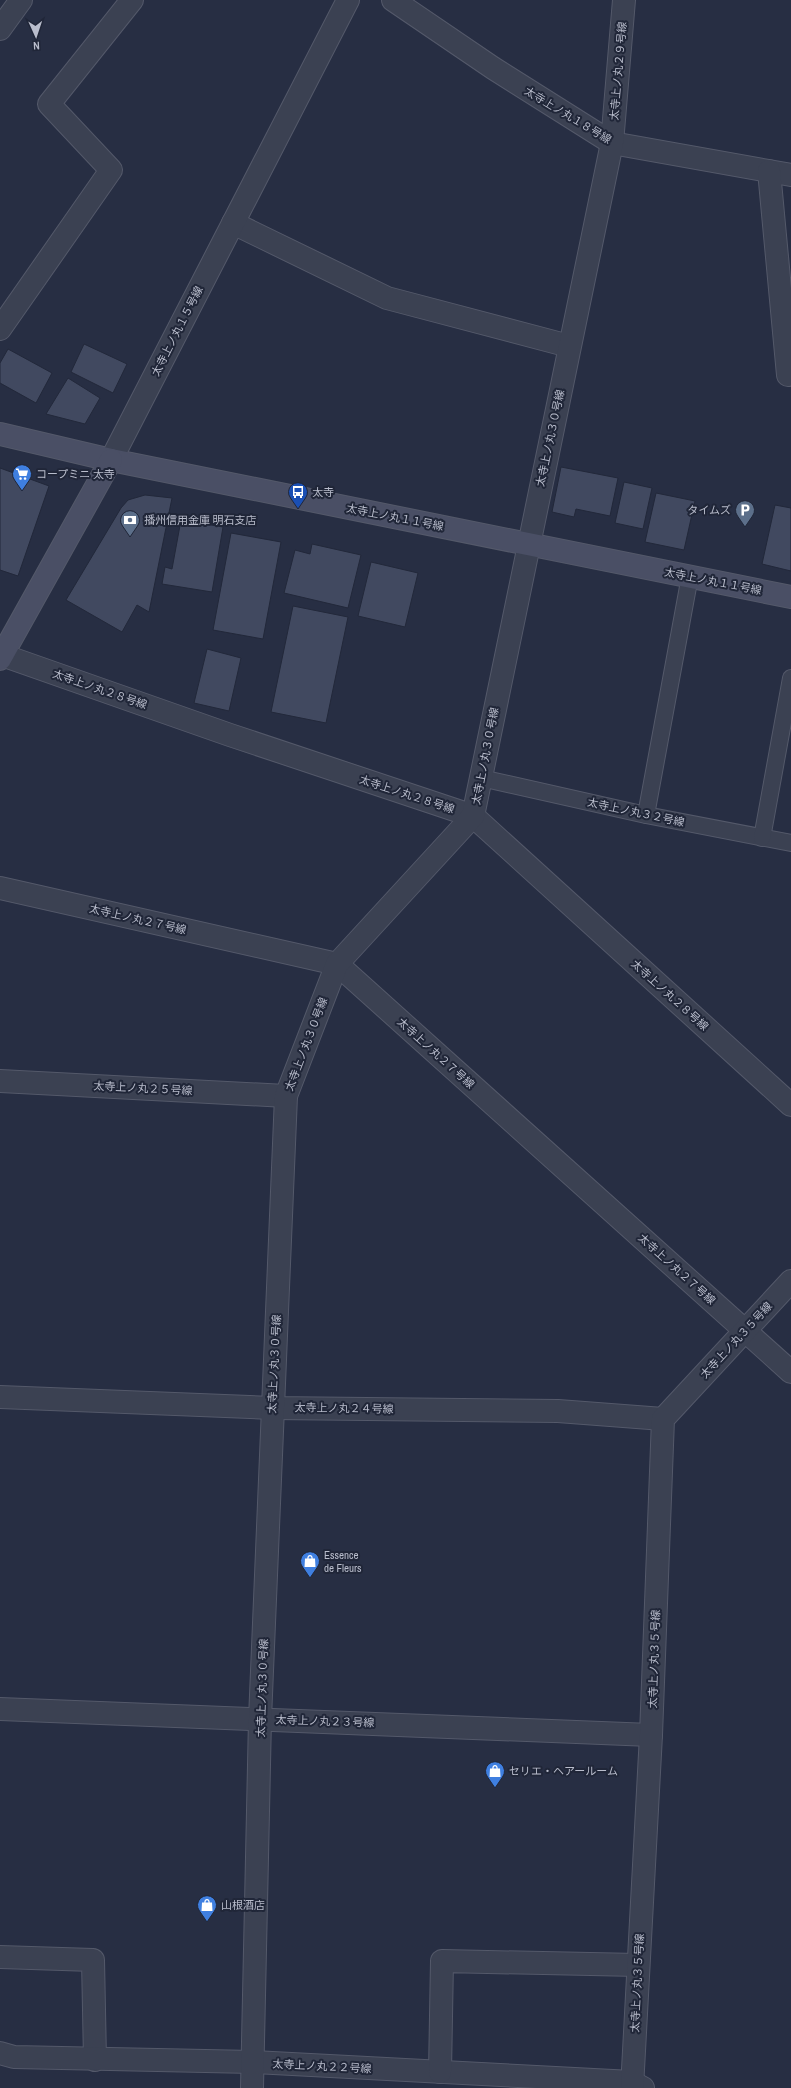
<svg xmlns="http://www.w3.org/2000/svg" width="791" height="2088" viewBox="0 0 791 2088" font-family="'Archivo Narrow','Noto Sans JP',sans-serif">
<rect width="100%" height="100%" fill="#272e43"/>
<!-- building -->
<g fill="#414960" stroke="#22283a">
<path d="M84,344L127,364L113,393L71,372Z"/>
<path d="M8,349L52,373L36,403L0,383V363Z"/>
<path d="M68,378L100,398L85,424L46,414Z"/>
<path d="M561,467L618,478L610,516L576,509L574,517L552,512Z"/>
<path d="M0,468L49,486L18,576L0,570Z"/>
<path d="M624,482L652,488L643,529L615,523Z"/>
<path d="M656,493L695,501L684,550L645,542Z"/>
<path d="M145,495L172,498L149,612L137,605L122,632L66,600L121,508L128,500Z"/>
<path d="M775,505L791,508V571L762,564Z"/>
<path d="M181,520L223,527L212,592L162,584L165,567L172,569Z"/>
<path d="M231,533L281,542L263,639L213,630Z"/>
<path d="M312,544L361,555L348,608L284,593L295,550L310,554Z"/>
<path d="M371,562L418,573L405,627L358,616Z"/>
<path d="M293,606L348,617L326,723L271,712Z"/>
<path d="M207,649L241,658L229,711L194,703Z"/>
</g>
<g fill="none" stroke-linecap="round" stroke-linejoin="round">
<defs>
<g id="lane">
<path d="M481,778L646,815L791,843"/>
<path d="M646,815L690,576"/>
<path d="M762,838L791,678"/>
</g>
<g id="street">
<path d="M393,0L493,68L612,143L791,175"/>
<path d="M0,29L21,0"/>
<path d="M769,171L788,375"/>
<path d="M233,223L387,298L569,346"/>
<path d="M0,329L111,170L49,104L132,0"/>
<path d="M111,460L348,0"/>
<path d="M2,655L230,735L473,816L791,1105"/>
<path d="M0,888L337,964L791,1372"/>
<path d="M0,1081L286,1096"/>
<path d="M0,1397L272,1408L558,1411L663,1419"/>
<path d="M0,1709L651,1735"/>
<path d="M0,1957L93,1960L95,2060"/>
<path d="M0,2053L14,2057L253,2062L632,2082L643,2088"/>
<path d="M440,2072L442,1961L638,1965"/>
<path d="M252,2088L260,1719L286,1096L337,964L473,816L612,143L624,0"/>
<path d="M632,2088L651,1735L663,1419L791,1281"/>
</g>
<g id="secondary">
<path d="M0,434L111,460L791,597"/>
<path d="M0,659L111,460"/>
</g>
</defs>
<!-- lane casing -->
<use href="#lane" stroke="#54596a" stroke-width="18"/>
<!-- street casing -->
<use href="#street" stroke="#54596a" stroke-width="24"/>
<!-- secondary casing -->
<use href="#secondary" stroke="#54596a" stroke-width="24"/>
<!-- lane -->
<use href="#lane" stroke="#3b4152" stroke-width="16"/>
<!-- street -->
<use href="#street" stroke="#3b4152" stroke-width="22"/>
<!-- secondary -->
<use href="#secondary" stroke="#4a4f65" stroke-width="22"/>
</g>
<!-- icons -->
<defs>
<symbol id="supermarket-pin" viewBox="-11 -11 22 30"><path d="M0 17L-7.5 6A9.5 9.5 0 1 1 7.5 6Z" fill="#3f7fe0" stroke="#202638"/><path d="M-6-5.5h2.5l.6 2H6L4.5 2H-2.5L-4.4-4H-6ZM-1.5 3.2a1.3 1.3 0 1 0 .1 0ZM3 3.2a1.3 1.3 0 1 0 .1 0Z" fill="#fff"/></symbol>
<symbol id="bus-pin" viewBox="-11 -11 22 30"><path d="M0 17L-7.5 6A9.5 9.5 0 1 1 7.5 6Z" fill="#1a4fb4" stroke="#202638"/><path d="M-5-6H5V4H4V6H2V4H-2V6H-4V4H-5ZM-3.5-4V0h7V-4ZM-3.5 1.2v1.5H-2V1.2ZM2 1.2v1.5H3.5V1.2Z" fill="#fff"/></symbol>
<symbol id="parking-pin" viewBox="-11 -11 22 30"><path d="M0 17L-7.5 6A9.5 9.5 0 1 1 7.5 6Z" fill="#5c6f8a" stroke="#202638"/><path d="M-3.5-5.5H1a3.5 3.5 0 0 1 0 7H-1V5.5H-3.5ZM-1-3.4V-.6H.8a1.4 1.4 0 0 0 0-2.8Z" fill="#fff"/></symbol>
<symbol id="bank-pin" viewBox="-11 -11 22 30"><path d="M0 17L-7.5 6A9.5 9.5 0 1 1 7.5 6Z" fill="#5c6f8a" stroke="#202638"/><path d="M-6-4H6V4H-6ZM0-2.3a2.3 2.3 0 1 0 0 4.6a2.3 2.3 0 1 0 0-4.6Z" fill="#fff"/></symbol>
<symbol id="shop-pin" viewBox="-11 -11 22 30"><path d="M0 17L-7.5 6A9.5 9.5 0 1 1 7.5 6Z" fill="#3f7fe0" stroke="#202638"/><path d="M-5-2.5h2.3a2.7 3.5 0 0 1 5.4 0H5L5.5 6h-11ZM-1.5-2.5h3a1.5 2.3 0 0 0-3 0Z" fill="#fff"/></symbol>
</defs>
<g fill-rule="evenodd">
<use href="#supermarket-pin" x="11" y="463" width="22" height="30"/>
<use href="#bus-pin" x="287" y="481" width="22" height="30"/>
<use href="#parking-pin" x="734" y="499" width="22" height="30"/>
<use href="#bank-pin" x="119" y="509" width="22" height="30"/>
<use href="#shop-pin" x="299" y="1550" width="22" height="30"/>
<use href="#shop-pin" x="484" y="1760" width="22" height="30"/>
<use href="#shop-pin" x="196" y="1894" width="22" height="30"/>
</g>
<g text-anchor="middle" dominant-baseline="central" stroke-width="4" stroke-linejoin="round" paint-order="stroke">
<!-- street labels -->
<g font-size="11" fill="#b9bdcc" stroke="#202638">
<text transform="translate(618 71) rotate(-85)">太寺上ノ丸２９号線</text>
<text transform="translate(568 115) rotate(31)">太寺上ノ丸１８号線</text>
<text transform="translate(177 331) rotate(-63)">太寺上ノ丸１５号線</text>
<text transform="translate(550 438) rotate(-78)">太寺上ノ丸３０号線</text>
<text transform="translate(395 517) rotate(11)">太寺上ノ丸１１号線</text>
<text transform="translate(713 581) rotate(11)">太寺上ノ丸１１号線</text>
<text transform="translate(100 689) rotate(19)">太寺上ノ丸２８号線</text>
<text transform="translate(485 756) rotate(-79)">太寺上ノ丸３０号線</text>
<text transform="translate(407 794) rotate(18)">太寺上ノ丸２８号線</text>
<text transform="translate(636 812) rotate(12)">太寺上ノ丸３２号線</text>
<text transform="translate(138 919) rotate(13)">太寺上ノ丸２７号線</text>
<text transform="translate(670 995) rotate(42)">太寺上ノ丸２８号線</text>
<text transform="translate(306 1044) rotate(-69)">太寺上ノ丸３０号線</text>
<text transform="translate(436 1053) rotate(42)">太寺上ノ丸２７号線</text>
<text transform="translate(143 1088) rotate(3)">太寺上ノ丸２５号線</text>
<text transform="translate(677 1269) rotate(42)">太寺上ノ丸２７号線</text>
<text transform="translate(736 1340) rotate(-47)">太寺上ノ丸３５号線</text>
<text transform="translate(274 1364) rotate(-87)">太寺上ノ丸３０号線</text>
<text transform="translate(344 1408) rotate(1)">太寺上ノ丸２４号線</text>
<text transform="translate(654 1659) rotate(-88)">太寺上ノ丸３５号線</text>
<text transform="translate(262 1688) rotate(-88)">太寺上ノ丸３０号線</text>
<text transform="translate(325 1721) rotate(2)">太寺上ノ丸２３号線</text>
<text transform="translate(637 1983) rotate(-87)">太寺上ノ丸３５号線</text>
<text transform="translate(322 2066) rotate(3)">太寺上ノ丸２２号線</text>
</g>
<!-- poi labels -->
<g font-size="11" fill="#b9bdcc" stroke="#202638" text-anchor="start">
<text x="36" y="474">コープミニ 太寺</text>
<text x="312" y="492">太寺</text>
<text x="731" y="510" text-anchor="end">タイムズ</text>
<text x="144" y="520">播州信用金庫 明石支店</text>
<text x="324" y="1555">Essence<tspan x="324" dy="13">de Fleurs</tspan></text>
<text x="509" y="1771">セリエ・ヘアールーム</text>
<text x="221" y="1905">山根酒店</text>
</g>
</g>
<!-- north arrow -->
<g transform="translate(36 36) rotate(177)" stroke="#202638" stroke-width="3" paint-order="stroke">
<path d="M0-3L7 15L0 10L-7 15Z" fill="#b9bdcc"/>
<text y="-6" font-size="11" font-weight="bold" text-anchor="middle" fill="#b9bdcc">N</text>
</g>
</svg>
